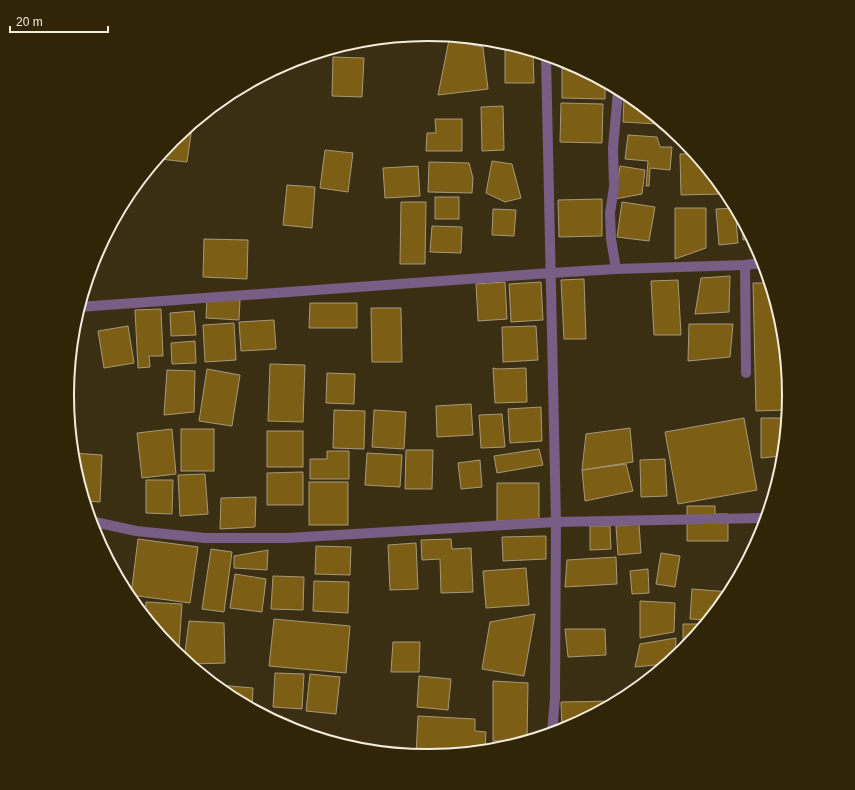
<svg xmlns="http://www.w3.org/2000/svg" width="855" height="790" viewBox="0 0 855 790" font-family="Arial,sans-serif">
<rect width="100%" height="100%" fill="#3b2f13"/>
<!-- building -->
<g fill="#7c5f15" stroke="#a7987a">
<path d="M449,40L483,47L488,89L438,95Z"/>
<path d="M505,47H518L533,52L534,83H505Z"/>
<path d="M333,57L364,58L362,97L332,96Z"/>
<path d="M562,65H572L605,82V99L562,98Z"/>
<path d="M624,99L634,100L659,120L658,124L623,122Z"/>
<path d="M561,103L603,104L602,143L560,142Z"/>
<path d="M503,106L504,150L482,151L481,107Z"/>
<path d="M435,119H462V151H426L427,133H436Z"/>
<path d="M188,127H192L187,162L160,159L161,154L172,140Z"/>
<path d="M628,135L657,137L660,147H672L670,170L650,168L649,186H646L648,161L625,159Z"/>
<path d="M325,150L353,153L348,192L320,188Z"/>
<path d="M680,154H694L720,186L721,194L681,195Z"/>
<path d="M492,161L512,164L521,198L505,202L486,193Z"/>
<path d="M429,162L469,163L473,178L472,193L428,192Z"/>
<path d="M418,166L420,196L385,198L383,168Z"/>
<path d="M620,166L645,170L642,194L615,199Z"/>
<path d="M287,185L315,187L312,228L283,225Z"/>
<rect x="435" y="197" width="24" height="22"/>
<path d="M602,199V236L559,237L558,200Z"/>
<path d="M401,202H426L425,264H400Z"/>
<path d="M622,202L655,207L649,241L617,237Z"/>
<path d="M675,208H706V248L675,259Z"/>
<path d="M735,208L738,243L719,245L716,209Z"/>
<path d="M493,209L516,210L514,236L492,235Z"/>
<path d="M742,221L752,239L743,240Z"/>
<path d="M432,226L462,227L461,253L430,252Z"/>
<path d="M204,239L248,240L247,279L203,277Z"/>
<path d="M730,276L729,312L695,314L701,278Z"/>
<path d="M584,279L586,339H564L561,280Z"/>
<path d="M678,280L681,335H654L651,281Z"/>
<path d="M505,282L507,319L478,321L476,284Z"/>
<path d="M541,282L543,320L511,322L509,284Z"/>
<path d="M753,283H769L782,325L788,395L787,410L756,411Z"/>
<path d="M207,298L240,300L239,320L206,318Z"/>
<path d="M310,303H357V328H309Z"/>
<path d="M371,308H401L402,362H372Z"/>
<path d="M161,309L163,356H149L150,367L138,368L135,310Z"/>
<path d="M194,311L196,335L171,336L170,313Z"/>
<path d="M274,320L276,349L241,351L239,322Z"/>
<path d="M234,323L236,360L205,362L203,325Z"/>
<path d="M689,324H733L730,357L688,361Z"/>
<path d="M128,326L134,363L104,368L98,331Z"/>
<path d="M536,326L538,360L503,362L502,327Z"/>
<path d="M195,341L196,363L172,364L171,343Z"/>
<path d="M270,364L305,365L303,422L268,421Z"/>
<path d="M493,368L498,369L526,368L527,402L495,403Z"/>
<path d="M207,369L240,375L232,426L199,421Z"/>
<path d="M167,370L195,371L194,412L164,415Z"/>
<path d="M327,373L355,374L354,404L326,403Z"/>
<path d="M471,404L473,435L437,437L436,406Z"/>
<path d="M541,407L542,441L510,443L508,409Z"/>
<path d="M334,410L365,411L364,449L333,448Z"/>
<path d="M374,410L406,412L404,449L372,447Z"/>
<path d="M502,414L505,447L481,448L479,415Z"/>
<path d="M744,418L757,490L678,504L665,432Z"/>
<path d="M761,418H786L782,456L761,458Z"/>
<path d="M630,428L633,462L582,470L586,434Z"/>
<path d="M172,429L176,474L142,478L137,433Z"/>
<rect x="181" y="429" width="33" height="42"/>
<rect x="267" y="431" width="36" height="36"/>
<path d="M539,449L543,465L497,473L494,456Z"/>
<path d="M406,450H433L432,489H405Z"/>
<path d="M327,451H349V479H310V459H327Z"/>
<path d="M72,453L102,455L100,502L84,501L73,465Z"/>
<path d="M367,453L402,455L400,487L365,485Z"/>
<path d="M665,459L667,496L641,497L640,460Z"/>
<path d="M480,460L482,487L461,489L458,463Z"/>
<path d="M626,464L633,491L585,501L582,470Z"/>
<path d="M303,472V505H267V473Z"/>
<path d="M205,474L208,514L180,516L178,475Z"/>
<path d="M146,480H173L172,514L146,513Z"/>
<rect x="309" y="482" width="39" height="43"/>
<rect x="497" y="483" width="42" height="38"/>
<path d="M256,497L255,527L220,529L221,498Z"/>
<path d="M687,506H715V514H728V541H687Z"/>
<path d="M639,524L641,553L618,555L616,526Z"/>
<path d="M590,526H610L611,549L590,550Z"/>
<path d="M546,536V559L503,561L502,537Z"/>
<path d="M138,539L198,547L190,603L131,595Z"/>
<path d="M451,539L452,549L471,548L473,592L441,593L440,559L422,560L421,540Z"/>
<path d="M416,543L418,589L390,590L388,545Z"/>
<path d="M316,546L351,547L350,575L315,574Z"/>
<path d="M211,549L232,552L224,612L202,609Z"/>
<path d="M268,550L267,570L234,568V556Z"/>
<path d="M661,553L680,556L675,587L656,584Z"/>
<path d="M616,557L617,584L565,587L567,560Z"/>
<path d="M526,568L529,605L486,608L483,571Z"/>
<path d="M648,569L649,593L632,594L630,571Z"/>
<path d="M235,574L266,579L262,612L230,608Z"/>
<path d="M273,576L304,577L303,610L271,609Z"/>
<path d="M314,581L349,582L348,613L313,611Z"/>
<path d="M692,589L730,592L728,596L708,620L690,619Z"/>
<path d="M640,601L675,603L674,632L640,638Z"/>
<path d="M146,602L182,604L179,649H171L145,617Z"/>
<path d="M535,614L524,676L482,669L490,622Z"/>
<path d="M274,619L350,626L346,673L269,666Z"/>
<path d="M189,621L224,623L225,663L189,664L184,660Z"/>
<path d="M683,624H704L683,650Z"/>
<path d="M565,629H605L606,655L568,657Z"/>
<path d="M676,638L675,657L666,664L635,667L640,644Z"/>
<path d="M393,642H420L419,672H391Z"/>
<path d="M275,673L304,674L302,709L273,707Z"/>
<path d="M310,674L340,677L336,714L306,711Z"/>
<path d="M419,676L451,679L448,710L417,707Z"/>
<path d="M493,681L528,683L527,740L524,741H493Z"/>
<path d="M218,685L253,688L252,708L227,695L218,688Z"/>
<path d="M615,701L565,729L562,730L561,702Z"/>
<path d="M418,716L475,719V731L486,732L485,750L427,756L416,755Z"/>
</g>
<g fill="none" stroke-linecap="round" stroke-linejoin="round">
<!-- minor -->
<g stroke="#785d85" stroke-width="10">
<path d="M546,56L556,522L555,698L552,733"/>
<path d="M745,265L746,373"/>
<path d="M616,269L611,239L610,213L614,187L613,148L618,92"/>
<path d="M79,307L551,273L616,269L745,265L763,263"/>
<path d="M67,396L76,316"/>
<path d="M90,521L136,531L205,538H287L556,522L765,518"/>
</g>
</g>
<!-- crop -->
<path d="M0 0H855V790H0ZM74 395a354 354 0 1 1 708 0a354 354 0 1 1-708 0Z" fill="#312508" fill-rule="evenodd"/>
<path fill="none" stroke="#f3ebdb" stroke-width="2" d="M74 395a354 354 0 1 1 708 0a354 354 0 1 1-708 0Z"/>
<!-- scale -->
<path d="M10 26v6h98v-6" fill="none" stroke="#f3ebdb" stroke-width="2"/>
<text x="16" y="26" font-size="12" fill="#f3ebdb" stroke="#312508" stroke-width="3" paint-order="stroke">20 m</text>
</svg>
